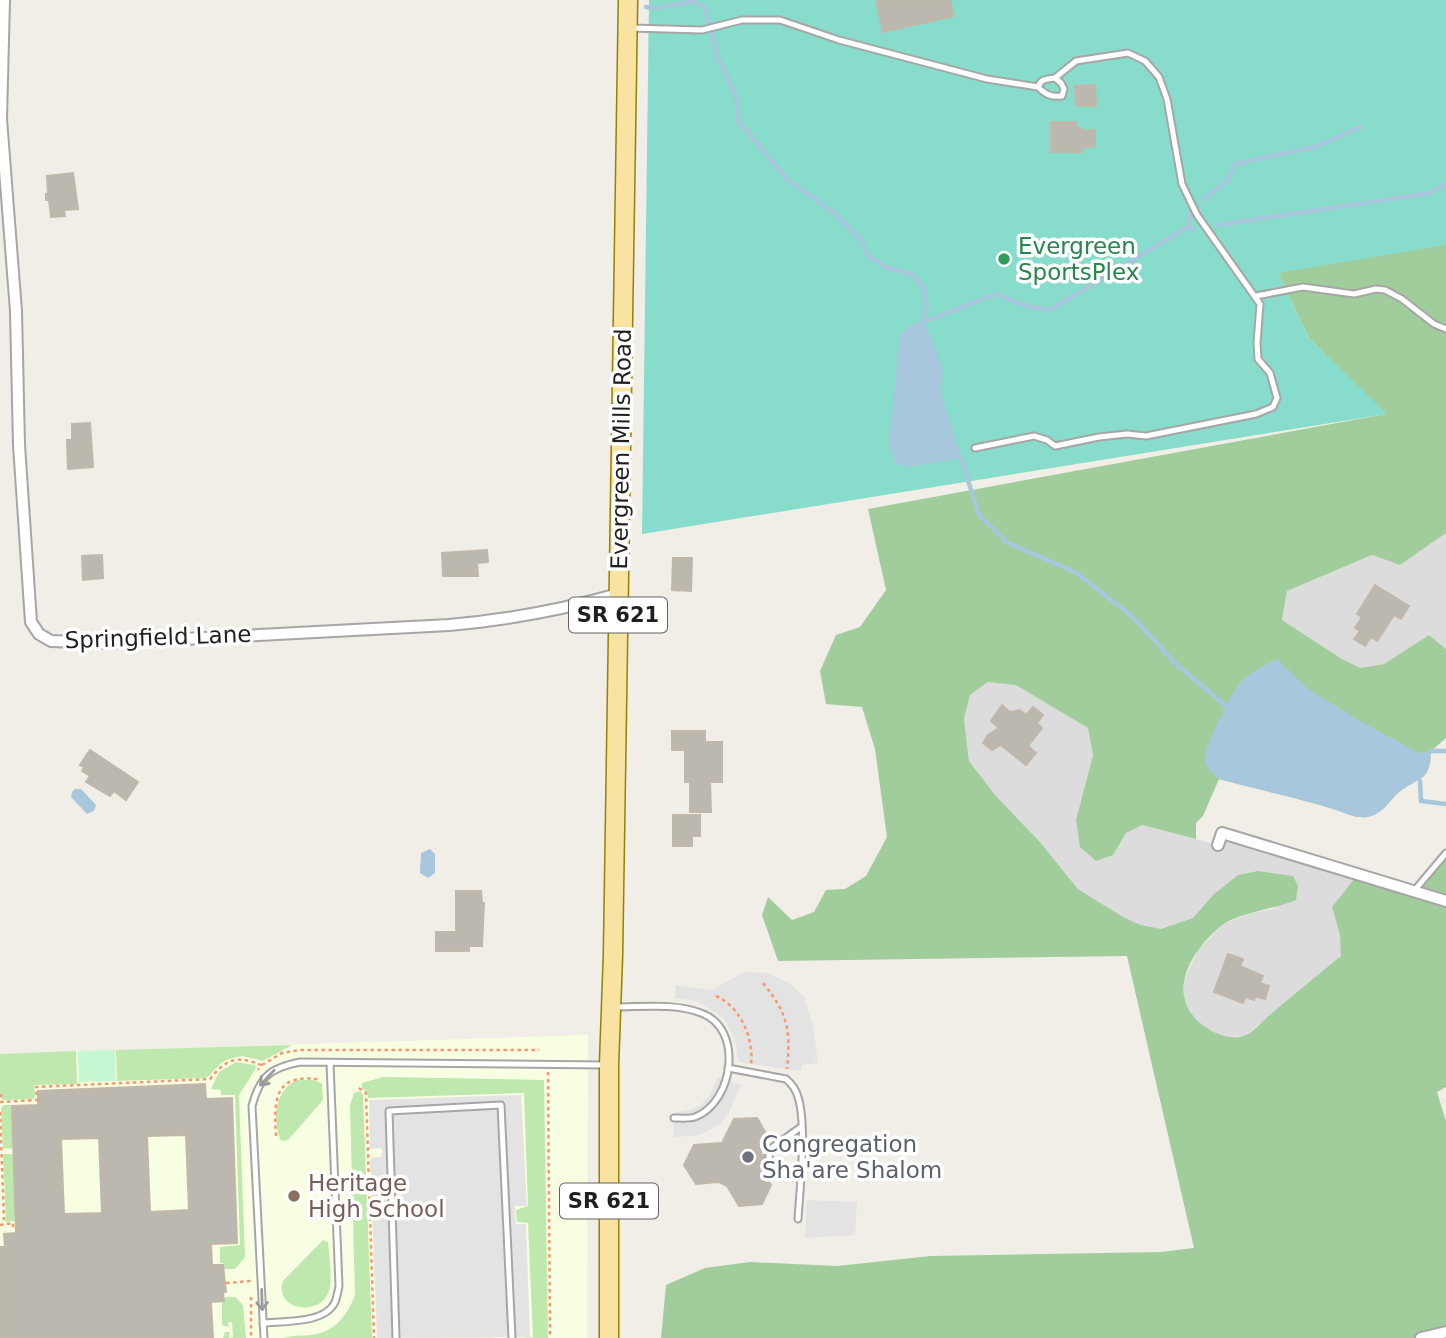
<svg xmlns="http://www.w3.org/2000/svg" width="1446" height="1338" viewBox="0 0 1446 1338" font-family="'DejaVu Sans',sans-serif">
<rect width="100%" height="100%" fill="#f0eee6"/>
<!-- residential -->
<g fill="#dddcdc">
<path d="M1446,533V649L1429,635L1384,664L1360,668L1342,659L1282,620L1287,591L1372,555L1400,565Z"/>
<path d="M988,682L1016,684L1088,728L1093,755L1076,820L1112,855L1126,833L1142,825L1218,845L1222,833L1358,874L1332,907L1340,935L1342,956L1245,1036L1221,1037L1195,1021L1184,1003V980L1198,950L1223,924L1248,914L1278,908L1213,895L1193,918L1161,930L1141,925L1122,917L1078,889L1040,842L996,796L969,761L964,719L970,695Z"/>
</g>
<!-- education -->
<path fill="#f8fee1" d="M588,1035L587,1338H0V1054Z"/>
<!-- grass -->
<g fill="#bfe8ae">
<path d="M292,1045L263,1061L242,1056L229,1059L221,1063L209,1076L205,1078L117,1081L116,1050Z"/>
<path d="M76,1051L77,1084L34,1085L35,1097L33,1099L3,1100L0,1097V1054Z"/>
<path d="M236,1062L255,1065L256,1068L239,1095L245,1257L235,1269H224L223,1263H220V1247L240,1245L235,1095H221V1090L211,1089L219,1072Z"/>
<path d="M383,1077L544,1080L548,1338H522L533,1337L528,1223L517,1222L516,1210L528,1206L524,1093L368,1098L367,1093L362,1088V1083Z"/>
<path d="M297,1080H315L322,1084L323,1100L288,1140L281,1141C272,1120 274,1091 297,1080Z"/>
<path d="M360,1091L363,1095L372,1338H283C292,1335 302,1336 311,1335C335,1332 347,1316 355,1295L350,1105L354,1093Z"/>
<path d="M4,1105H11L13,1149L3,1148L1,1108Z"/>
<path d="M5,1154H13L16,1221L6,1222L3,1156Z"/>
<path d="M323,1240L328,1242C329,1256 332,1273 330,1287C325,1318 273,1312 283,1281Z"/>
<path d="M226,1297H235L243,1305L246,1338H223L225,1332H229V1338L233,1337L232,1322H228L229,1327L222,1325V1300Z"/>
</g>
<!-- forest -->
<path fill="#a1cd9c" d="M1446,12V533L1400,565L1372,555L1287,591L1282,620L1342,659L1360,668L1384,664L1429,635L1446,649V738L1431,751C1429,787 1418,774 1400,791C1389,801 1383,814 1367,817C1354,819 1342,811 1330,808C1294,797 1256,789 1219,779L1203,816L1196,823V839L1142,825L1126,833L1113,855L1096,861L1080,847L1076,820L1093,755L1088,728L1016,685L988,682L970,695L964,719L969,761L996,796L1040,842L1078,889L1123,917L1141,925L1161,929L1193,918L1213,895L1238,875L1258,871L1293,876L1298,886L1296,900C1275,909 1237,913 1221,926C1186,955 1163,1002 1210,1030C1220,1036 1235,1040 1246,1035C1255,1031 1263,1020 1271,1014C1294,994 1318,975 1341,956L1340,935L1332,907L1358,874L1414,891L1446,853V1087L1437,1092L1446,1121V1338H661L666,1285L705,1268L750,1262L837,1266L931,1256L1161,1252L1194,1248L1127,956L778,961L762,915L768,897L792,920L814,912L826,890L845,889L866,876L887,837L875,749L862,707L826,704L820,671L836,635L860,627L886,590L868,509L1386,414L1309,338L1278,273Z"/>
<!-- park -->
<path fill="#c5f8d2" d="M115,1050L116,1081L79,1082L78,1051Z"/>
<!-- pitch -->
<path fill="#87dccb" d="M649,0H1446V245L1278,273L1309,338L1387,414L642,534Z"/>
<!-- parking -->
<g fill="#e3e3e3">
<path d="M745,972L767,973L789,983L804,997L813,1026L818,1063L802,1065L801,1071L739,1062L735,1040L725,1019L697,1001L675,998L676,985L711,990Z"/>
<path d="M718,1077L741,1085L728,1114L720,1124L700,1135L674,1137L673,1113L687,1111L701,1105L709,1096Z"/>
<path d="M521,1095L527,1206H515L516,1224H526L530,1337L377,1338L370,1158L381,1157L383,1150L380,1148L370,1149L369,1100Z"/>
<path d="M807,1200L857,1202L855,1235L805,1238Z"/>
</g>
<!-- water -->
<g fill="#a8c6dc">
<path d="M923,322L932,339L943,373L940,390L961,458L909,467L896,464L889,444L900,335L911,325Z"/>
<path d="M1276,659L1310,690L1360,721L1419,753L1431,751C1431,775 1423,777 1405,788C1390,796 1386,814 1367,817C1354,819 1342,811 1330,808C1293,797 1255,789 1219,779C1212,772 1205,767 1205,757C1205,746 1232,692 1240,683C1250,672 1264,666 1276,659Z"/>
<path d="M75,789H81L96,805L94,811L87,814L71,797L72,792Z"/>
<path d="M430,849L435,854V873L428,878L420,873L421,853Z"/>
</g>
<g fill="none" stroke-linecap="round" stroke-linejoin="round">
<!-- stream -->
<g stroke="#a8c6dc" stroke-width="4.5">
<path d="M646,7L658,8L693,1L705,8L709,24"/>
<path d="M712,34L718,59L736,96L739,122L788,180L833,212L861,240L867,255L888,268L912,274L924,288L927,308L923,322"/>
<path d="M1203,200L1227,181L1235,164L1318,146L1360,127"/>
<path d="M1218,225L1431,193L1446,184"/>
<path d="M1188,227L1191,209"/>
<path d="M924,322L996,294L1026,306L1050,310L1188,227L1194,230"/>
<path d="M961,458L979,515L1008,543L1075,572L1132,616L1175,663L1227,707"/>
<path d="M1431,751H1446"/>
<path d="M1420,781L1421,801L1446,804"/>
</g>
</g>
<!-- building -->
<g fill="#bcb7af" stroke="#c1b8a9" stroke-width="2" fill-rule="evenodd">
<path d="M876,0H950L954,16L883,32Z"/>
<path d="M1095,85L1096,106H1076L1075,86Z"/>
<path d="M1051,122H1076V128H1081L1082,131L1095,130V147H1082L1083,152H1051Z"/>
<path d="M73,173L78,209L64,210L65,216L51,217L49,200H46V194H48L47,176Z"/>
<path d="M90,423L93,467L68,469L67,440H72V424Z"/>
<path d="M487,550L488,562L477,563L478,576H443L442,553Z"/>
<path d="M102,555L103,578L83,580L82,556Z"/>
<path d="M673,558H692L691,591L672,590Z"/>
<path d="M1375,585L1409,606L1401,619L1394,615L1377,641L1371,637L1365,646L1354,639L1360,631L1355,628L1362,617L1357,614Z"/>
<path d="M1002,705L1010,712L1020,710L1026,715L1033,707L1043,715L1037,723L1042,728L1028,746L1036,753L1026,765L1001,745L992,750L983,743L988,735L999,728L991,721Z"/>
<path d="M672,731H705V742H722V782H710L711,812H690V782H685V750H672Z"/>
<path d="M90,750L138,782L126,800L114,791L110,796L86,782L90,776L82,771L84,767L80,765Z"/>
<path d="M673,815H700V836H692V846H673Z"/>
<path d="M456,891H481L482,903H484L482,946H469V951H436V932H456Z"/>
<path d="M1228,954L1243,959L1240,966L1263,976L1260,983L1269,986L1265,999L1255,996L1254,1000L1245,997L1243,1003L1214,992Z"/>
<path d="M205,1084L206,1099L232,1098L237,1243L211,1244L212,1265H223L226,1292H223L224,1301L211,1302L213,1338H0V1247H5L4,1234L16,1233L12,1106L38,1105V1091ZM186,1135L189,1210L150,1212L147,1136ZM99,1138L102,1213L64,1214L61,1139Z"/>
<path d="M757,1118L768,1137L760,1155H764L765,1167H760L771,1185L762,1204L739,1206L727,1186L719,1182L696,1184L684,1165L694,1145L722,1143L734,1119Z"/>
</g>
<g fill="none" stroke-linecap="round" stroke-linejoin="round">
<defs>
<g id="lane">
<path d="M631,28L702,30L742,20H780L839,40L987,79L1038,87C1041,79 1046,79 1055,78L1061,83L1064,89L1062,96C1051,97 1046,95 1038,87"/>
<path d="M1256,296L1303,287L1354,294L1376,289L1385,290L1402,299L1434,324L1446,329"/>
<path d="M975,448L1034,436L1047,440L1055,446L1099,437L1127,434L1146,436L1256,414L1273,407L1277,398L1270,373L1258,359L1257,343L1260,304L1197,215L1182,184L1167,99L1159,77L1145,61L1128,53L1076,61L1055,78"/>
<path d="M1414,891L1446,853"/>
<path d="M615,1007C643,1007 675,1003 701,1013C744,1028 734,1102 695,1117C689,1119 680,1118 674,1118"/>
<path d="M728,1068L786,1079C792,1084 796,1090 798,1097C807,1125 800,1188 798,1219"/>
<path d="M801,1175L775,1172L770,1166L769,1156L773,1147L801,1127"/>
<path d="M263,1323C283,1321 325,1324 335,1302C337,1297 338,1291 339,1286L330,1063"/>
<path d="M264,1338L252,1106C260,1076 270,1068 300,1062L606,1065"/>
<path d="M396,1338L389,1111L501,1105L512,1338"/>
</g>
<g id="street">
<path d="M4,0L1,119L16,311L19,445L31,622L39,634L51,641L107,643L449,625C509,620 561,610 618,594"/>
<path d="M1218,845L1222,833L1446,901"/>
<path d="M1421,1338L1446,1332"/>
</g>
<path id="primary" d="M609,1338V1065L613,955L628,0"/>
</defs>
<!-- lane casing -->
<use href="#lane" stroke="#a6a6a6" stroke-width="9"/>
<!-- street casing -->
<use href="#street" stroke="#a6a6a6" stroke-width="14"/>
<!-- primary casing -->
<use href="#primary" stroke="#958105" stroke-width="21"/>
<!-- path -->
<g stroke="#f59872" stroke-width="2.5" stroke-dasharray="3.5 3.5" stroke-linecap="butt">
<path d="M763,983C788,1014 791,1030 787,1069"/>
<path d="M716,996C741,1007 754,1039 751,1065"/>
<path d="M262,1065L282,1053L299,1050H539"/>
<path d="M548,1072L550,1338"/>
<path d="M359,1088L366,1093L374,1338"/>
<path d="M0,1097L3,1093"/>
<path d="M0,1102L37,1100L36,1087L210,1079C226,1059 237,1055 261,1065L258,1070"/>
<path d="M0,1112L4,1219H0"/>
<path d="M276,1136C274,1102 273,1074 317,1079"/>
<path d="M0,1225L13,1223V1229"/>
<path d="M226,1283L251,1281"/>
<path d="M251,1297V1338"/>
</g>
<!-- lane -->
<use href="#lane" stroke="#fff" stroke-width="5"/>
<!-- street -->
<use href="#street" stroke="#fff" stroke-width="10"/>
<!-- primary -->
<use href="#primary" stroke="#f9e3a2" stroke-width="18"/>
</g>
<!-- one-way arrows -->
<defs><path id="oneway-shaft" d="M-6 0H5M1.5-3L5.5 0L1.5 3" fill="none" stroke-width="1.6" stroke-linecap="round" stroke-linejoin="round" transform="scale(1.75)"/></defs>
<g stroke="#9a9a9a">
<use href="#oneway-shaft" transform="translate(267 1078) rotate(133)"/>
<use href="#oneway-shaft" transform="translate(262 1300) rotate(88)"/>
</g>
<!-- markers -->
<circle fill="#2e9e5b" stroke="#fff" stroke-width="2.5" cx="1004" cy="259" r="7"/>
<circle fill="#6b7280" stroke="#fff" stroke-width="2.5" cx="748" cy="1157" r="7"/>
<circle fill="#8d6e63" stroke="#fff" stroke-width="2.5" cx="294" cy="1196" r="7"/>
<g text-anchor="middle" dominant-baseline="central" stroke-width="7" stroke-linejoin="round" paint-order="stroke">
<!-- shield labels -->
<g fill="#fff" stroke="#626262" stroke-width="2">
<rect x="569" y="597.5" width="98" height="35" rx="5"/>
<rect x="560" y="1183.5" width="98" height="35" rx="5"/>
</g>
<g font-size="21" font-weight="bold" fill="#1f1f1f">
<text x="618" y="615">SR 621</text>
<text x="609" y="1201">SR 621</text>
</g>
<!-- leisure labels -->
<g font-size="23" fill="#27864d" stroke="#fff" text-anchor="start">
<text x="1018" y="246">Evergreen<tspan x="1018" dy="26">SportsPlex</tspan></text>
</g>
<!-- street labels -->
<g font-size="23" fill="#1f1f1f" stroke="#fff">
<text transform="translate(621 449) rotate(-89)">Evergreen Mills Road</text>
<text transform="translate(158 637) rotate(-2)">Springfield Lane</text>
</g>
<!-- worship labels -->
<g font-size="23" fill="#5b616d" stroke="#fff" text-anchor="start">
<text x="762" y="1144">Congregation<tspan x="762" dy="26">Sha'are Shalom</tspan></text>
</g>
<!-- education labels -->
<g font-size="23" fill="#785e54" stroke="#fff" text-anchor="start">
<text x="308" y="1183">Heritage<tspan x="308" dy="26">High School</tspan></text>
</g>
</g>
</svg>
